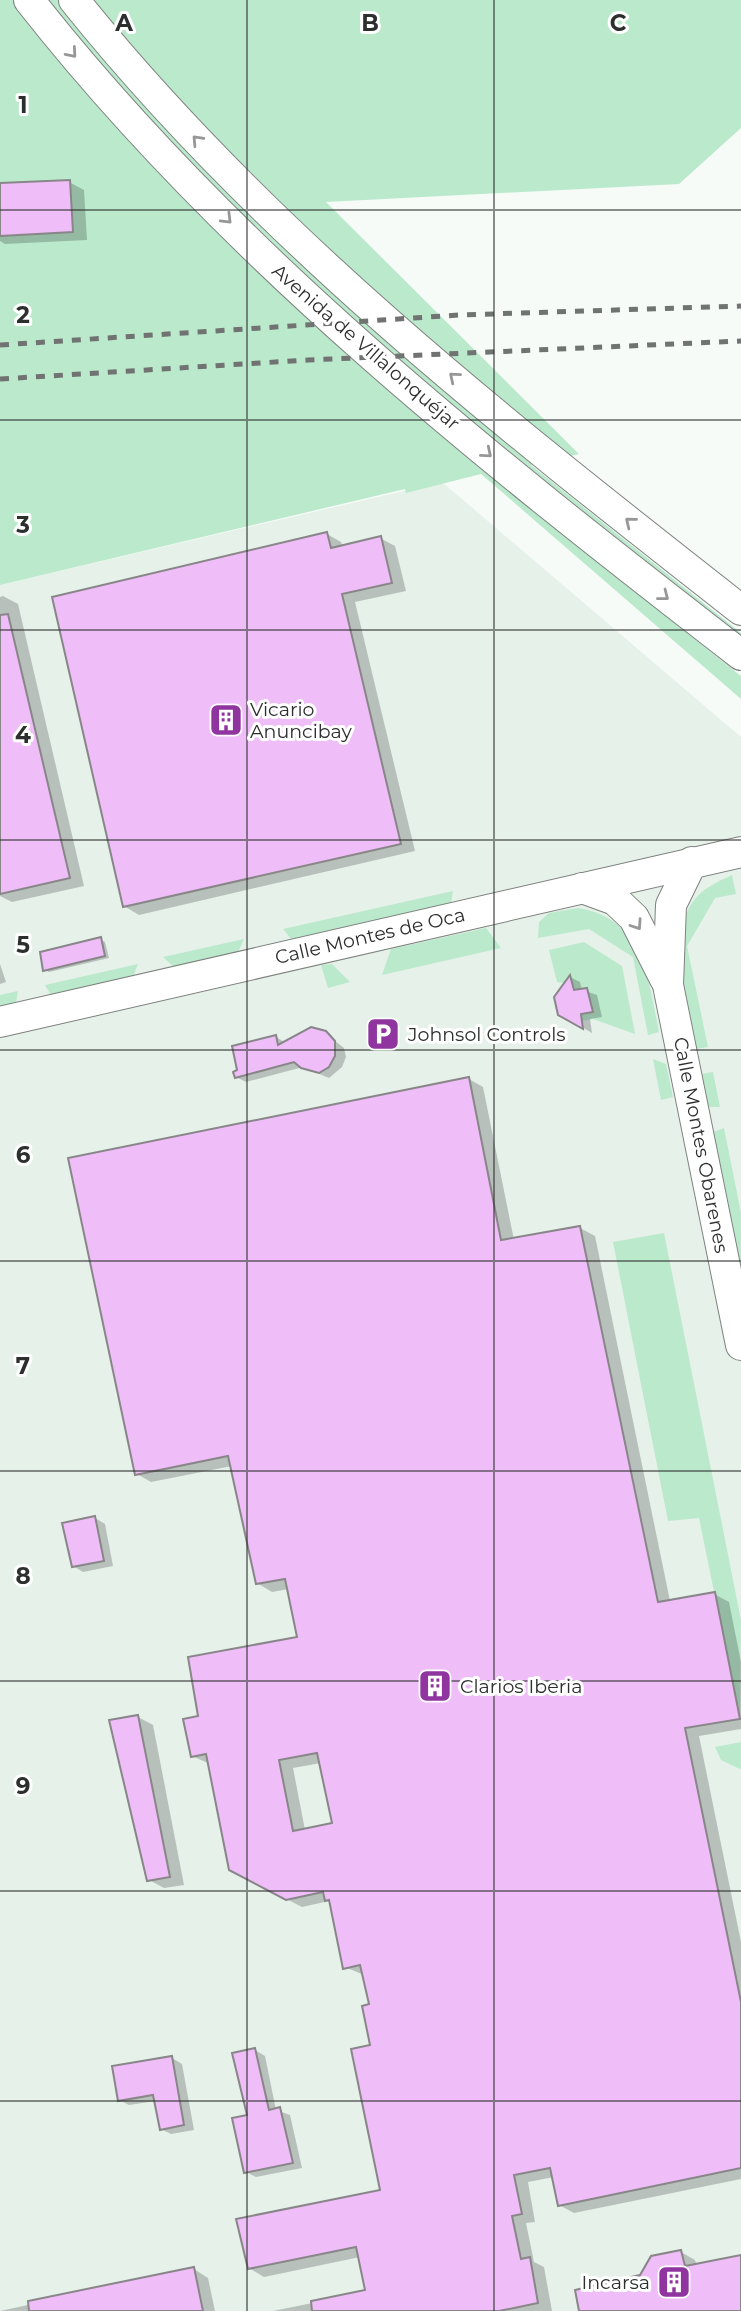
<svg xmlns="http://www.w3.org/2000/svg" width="741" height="2311" viewBox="0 0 741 2311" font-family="Montserrat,sans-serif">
<rect width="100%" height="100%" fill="#f6fbf8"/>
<!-- built -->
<path fill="#e6f1ea" d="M442,482L741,737V2311H0V585Z"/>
<!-- green -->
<g fill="#bbe9cc">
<path d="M0,0H741V128L679,184L326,202L579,454L531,465L741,633V637L525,465L487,474L741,676V699L481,474L406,493L405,489L0,585Z"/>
<path d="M732,875L736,894L715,898L687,946L708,1047L696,1049C688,1009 667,939 692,903C701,889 717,882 732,875Z"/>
<path d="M453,891L451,903L292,940L283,929Z"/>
<path d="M578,908C644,919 648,977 659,1032L648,1035L633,957L589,929L538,938L539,922L549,913Z"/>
<path d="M486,928L501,948L382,975L391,949Z"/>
<path d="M244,939L238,952L174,967L163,957Z"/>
<path d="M584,942L622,966L635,1034L593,1019L582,1021L581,1014L592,1012L587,988L574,990L572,984L557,982L549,950Z"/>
<path d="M138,964L133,977L51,995L45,985Z"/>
<path d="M332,964L350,982L328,988L321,965Z"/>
<path d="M18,991L16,1003L0,1007V995Z"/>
<path d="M653,1059L666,1064L673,1097L661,1100Z"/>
<path d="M713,1072L720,1107H708L701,1074Z"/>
<path d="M724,1128L741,1213V1271L713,1132Z"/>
<path d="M664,1233L741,1620L740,1719L699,1518L668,1521L613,1242Z"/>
<path d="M741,1742V1769H740L721,1760L715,1747Z"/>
</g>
<!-- shadow -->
<g fill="#0003" fill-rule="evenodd">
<path d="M69,182L84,190L87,240L5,244L0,241V185Z"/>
<path d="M327,534L341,542L343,547L380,538L395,546L406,591L355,602L415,851L139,915L124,906Z"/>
<path d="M3,596L18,604L84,886L12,902L0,896V597Z"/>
<path d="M100,939L105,942L109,958L49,972L45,970Z"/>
<path d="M0,964L6,982L0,984Z"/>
<path d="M570,977L580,982L582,990L597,995L602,1017L590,1019L592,1033L560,1014Z"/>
<path d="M325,1033L344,1048L346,1057L342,1067L329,1078L303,1067L246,1082L236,1077L276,1037L286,1043Z"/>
<path d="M469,1079L483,1087L514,1240L580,1228L595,1236L670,1601L714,1594L729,1602L741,1662V1729L699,1736L741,1942V2179L574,2213L559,2205L554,2177L528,2182L535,2222L526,2223L534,2262L544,2267L552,2311H273L367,2292L360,2257L264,2277L249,2268L383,2191L371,2005L364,1975L345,1967L329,1901L302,1907L246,1878L210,1764L192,1756L200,1718L299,1638L289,1589L272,1592L257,1583L232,1466L151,1482L137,1474ZM321,1763L334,1824L305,1830L293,1768Z"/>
<path d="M95,1518L105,1524L113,1566L83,1572L73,1566Z"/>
<path d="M138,1717L153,1725L184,1885L164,1888L149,1880Z"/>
<path d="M255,2050L265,2056L276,2110L290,2115L302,2168L256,2177L246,2172Z"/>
<path d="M172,2058L182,2064L194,2130L171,2134L161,2129L156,2101L129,2105L119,2100Z"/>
<path d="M681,2252L695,2260L697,2266L741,2256V2311H581Z"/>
<path d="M194,2269L208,2278L215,2311H0Z"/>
</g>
<!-- building -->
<g fill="#efbef8" stroke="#898689" stroke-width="2" fill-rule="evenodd">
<path d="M70,180L73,232L0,236V183Z"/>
<path d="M327,532L331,548L381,536L392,583L342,594L401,844L123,907L52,597Z"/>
<path d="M8,614L70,878L0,894V615Z"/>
<path d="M101,937L105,956L43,971L40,952Z"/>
<path d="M570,975L574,990L587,988L593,1012L581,1014L583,1029L558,1015L554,997Z"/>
<path d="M311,1027L326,1031L335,1041V1056L329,1067L319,1073L301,1068L294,1062L235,1078L233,1072L237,1070L232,1046L276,1035L278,1045Z"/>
<path d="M469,1077L501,1240L580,1226L658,1602L715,1592L740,1719L685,1728L741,2002V2168L558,2206L550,2168L514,2175L522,2214L512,2216L521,2259L530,2257L538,2303L499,2311H312L311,2301L365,2290L356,2247L248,2269L236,2219L380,2190L351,2049L370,2045L362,2006L369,2004L360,1965L343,1969L329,1900L325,1901L323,1892L286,1900L229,1870L206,1754L191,1757L183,1719L198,1716L188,1657L297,1637L285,1579L256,1584L228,1456L135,1475L68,1158ZM317,1753L332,1823L293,1831L279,1760Z"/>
<path d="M95,1516L104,1561L72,1567L62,1523Z"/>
<path d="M138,1715L170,1877L147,1881L109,1720Z"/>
<path d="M255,2048L269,2110L280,2107L293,2163L244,2173L232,2118L247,2115L232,2053Z"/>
<path d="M172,2056L184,2125L160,2130L153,2095L118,2101L112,2066Z"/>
<path d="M681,2250L685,2266L741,2255V2311H579L575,2290L640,2275L651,2256Z"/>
<path d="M194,2267L203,2311H29L28,2301Z"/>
</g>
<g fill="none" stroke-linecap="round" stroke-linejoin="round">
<defs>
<g id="minor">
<path d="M29,0C229,255 487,458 741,655"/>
<path d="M74,0C263,236 505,425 741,610"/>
<path d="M692,862L671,905L668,985L741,1345"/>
<path d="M582,888L615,900L634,918L665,979"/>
<path d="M0,1022L741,852"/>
</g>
</defs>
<!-- minor casing -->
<use href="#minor" stroke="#7e827f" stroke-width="32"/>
<!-- minor -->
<use href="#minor" stroke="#fff" stroke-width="30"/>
<!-- rail -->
<g stroke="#707371" stroke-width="5" stroke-dasharray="9 9" stroke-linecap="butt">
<path d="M0,345L459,315L741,306"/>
<path d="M0,379L308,360L741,341"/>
</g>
</g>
<!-- one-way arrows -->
<defs><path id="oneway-chevron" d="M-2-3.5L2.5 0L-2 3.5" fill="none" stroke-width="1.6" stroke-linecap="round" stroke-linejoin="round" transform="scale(1.75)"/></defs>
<g stroke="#969796">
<use href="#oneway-chevron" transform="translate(72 53) rotate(49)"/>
<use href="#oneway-chevron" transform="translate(197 140) rotate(-133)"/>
<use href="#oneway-chevron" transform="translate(227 219) rotate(45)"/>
<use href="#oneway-chevron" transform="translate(454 377) rotate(-140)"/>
<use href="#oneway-chevron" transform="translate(487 453) rotate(40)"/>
<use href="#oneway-chevron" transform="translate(630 522) rotate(-141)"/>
<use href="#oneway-chevron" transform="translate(664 596) rotate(38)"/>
<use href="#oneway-chevron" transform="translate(637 925) rotate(56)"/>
</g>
<!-- grid -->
<path fill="none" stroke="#2d2f2e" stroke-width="2" stroke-opacity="0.55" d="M247,0V2311M494,0V2311M0,210H741M0,420H741M0,630H741M0,840H741M0,1050H741M0,1261H741M0,1471H741M0,1681H741M0,1891H741M0,2101H741"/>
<!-- icons -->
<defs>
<symbol id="building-square" viewBox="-11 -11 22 22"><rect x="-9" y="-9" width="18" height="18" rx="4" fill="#9035a0" stroke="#fff"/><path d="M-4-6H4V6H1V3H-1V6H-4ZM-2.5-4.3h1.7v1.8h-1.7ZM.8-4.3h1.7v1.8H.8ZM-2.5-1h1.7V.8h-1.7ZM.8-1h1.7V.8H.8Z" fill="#fff"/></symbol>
<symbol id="parking-square" viewBox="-11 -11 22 22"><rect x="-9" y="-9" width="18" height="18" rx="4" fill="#9035a0" stroke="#fff"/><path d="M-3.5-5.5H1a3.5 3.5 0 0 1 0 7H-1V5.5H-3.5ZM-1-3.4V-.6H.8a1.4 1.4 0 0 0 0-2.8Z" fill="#fff"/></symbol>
</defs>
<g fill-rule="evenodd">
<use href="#building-square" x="207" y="701" width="38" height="38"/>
<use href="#parking-square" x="364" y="1015" width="38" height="38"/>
<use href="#building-square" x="416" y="1667" width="38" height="38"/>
<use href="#building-square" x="655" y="2263" width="38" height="38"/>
</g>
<g text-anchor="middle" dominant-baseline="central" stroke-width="6" stroke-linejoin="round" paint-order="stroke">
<!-- street labels -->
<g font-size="19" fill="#2d2f2e" stroke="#fff">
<text transform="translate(366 347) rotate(41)">Avenida de Villalonquéjar</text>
<text transform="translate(370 936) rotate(-13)">Calle Montes de Oca</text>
<text transform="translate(701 1145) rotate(79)">Calle Montes Obarenes</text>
</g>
<!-- poi labels -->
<g font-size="19" fill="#2d2f2e" stroke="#fff" text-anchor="start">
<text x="250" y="709">Vicario<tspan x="250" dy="22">Anuncibay</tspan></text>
<text x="408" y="1034">Johnsol Controls</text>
<text x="460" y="1686">Clarios Iberia</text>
<text x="650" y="2282" text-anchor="end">Incarsa</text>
</g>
</g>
<g font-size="23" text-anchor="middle" font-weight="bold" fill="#2d2f2e" stroke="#fff" stroke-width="6" stroke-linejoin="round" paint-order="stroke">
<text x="124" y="31">A</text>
<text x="370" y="31">B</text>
<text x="618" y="31">C</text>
<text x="23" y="113">1</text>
<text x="23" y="323">2</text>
<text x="23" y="533">3</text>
<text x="23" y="743">4</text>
<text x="23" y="953">5</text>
<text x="23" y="1163">6</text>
<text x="23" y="1374">7</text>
<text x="23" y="1584">8</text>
<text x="23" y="1794">9</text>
</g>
</svg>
